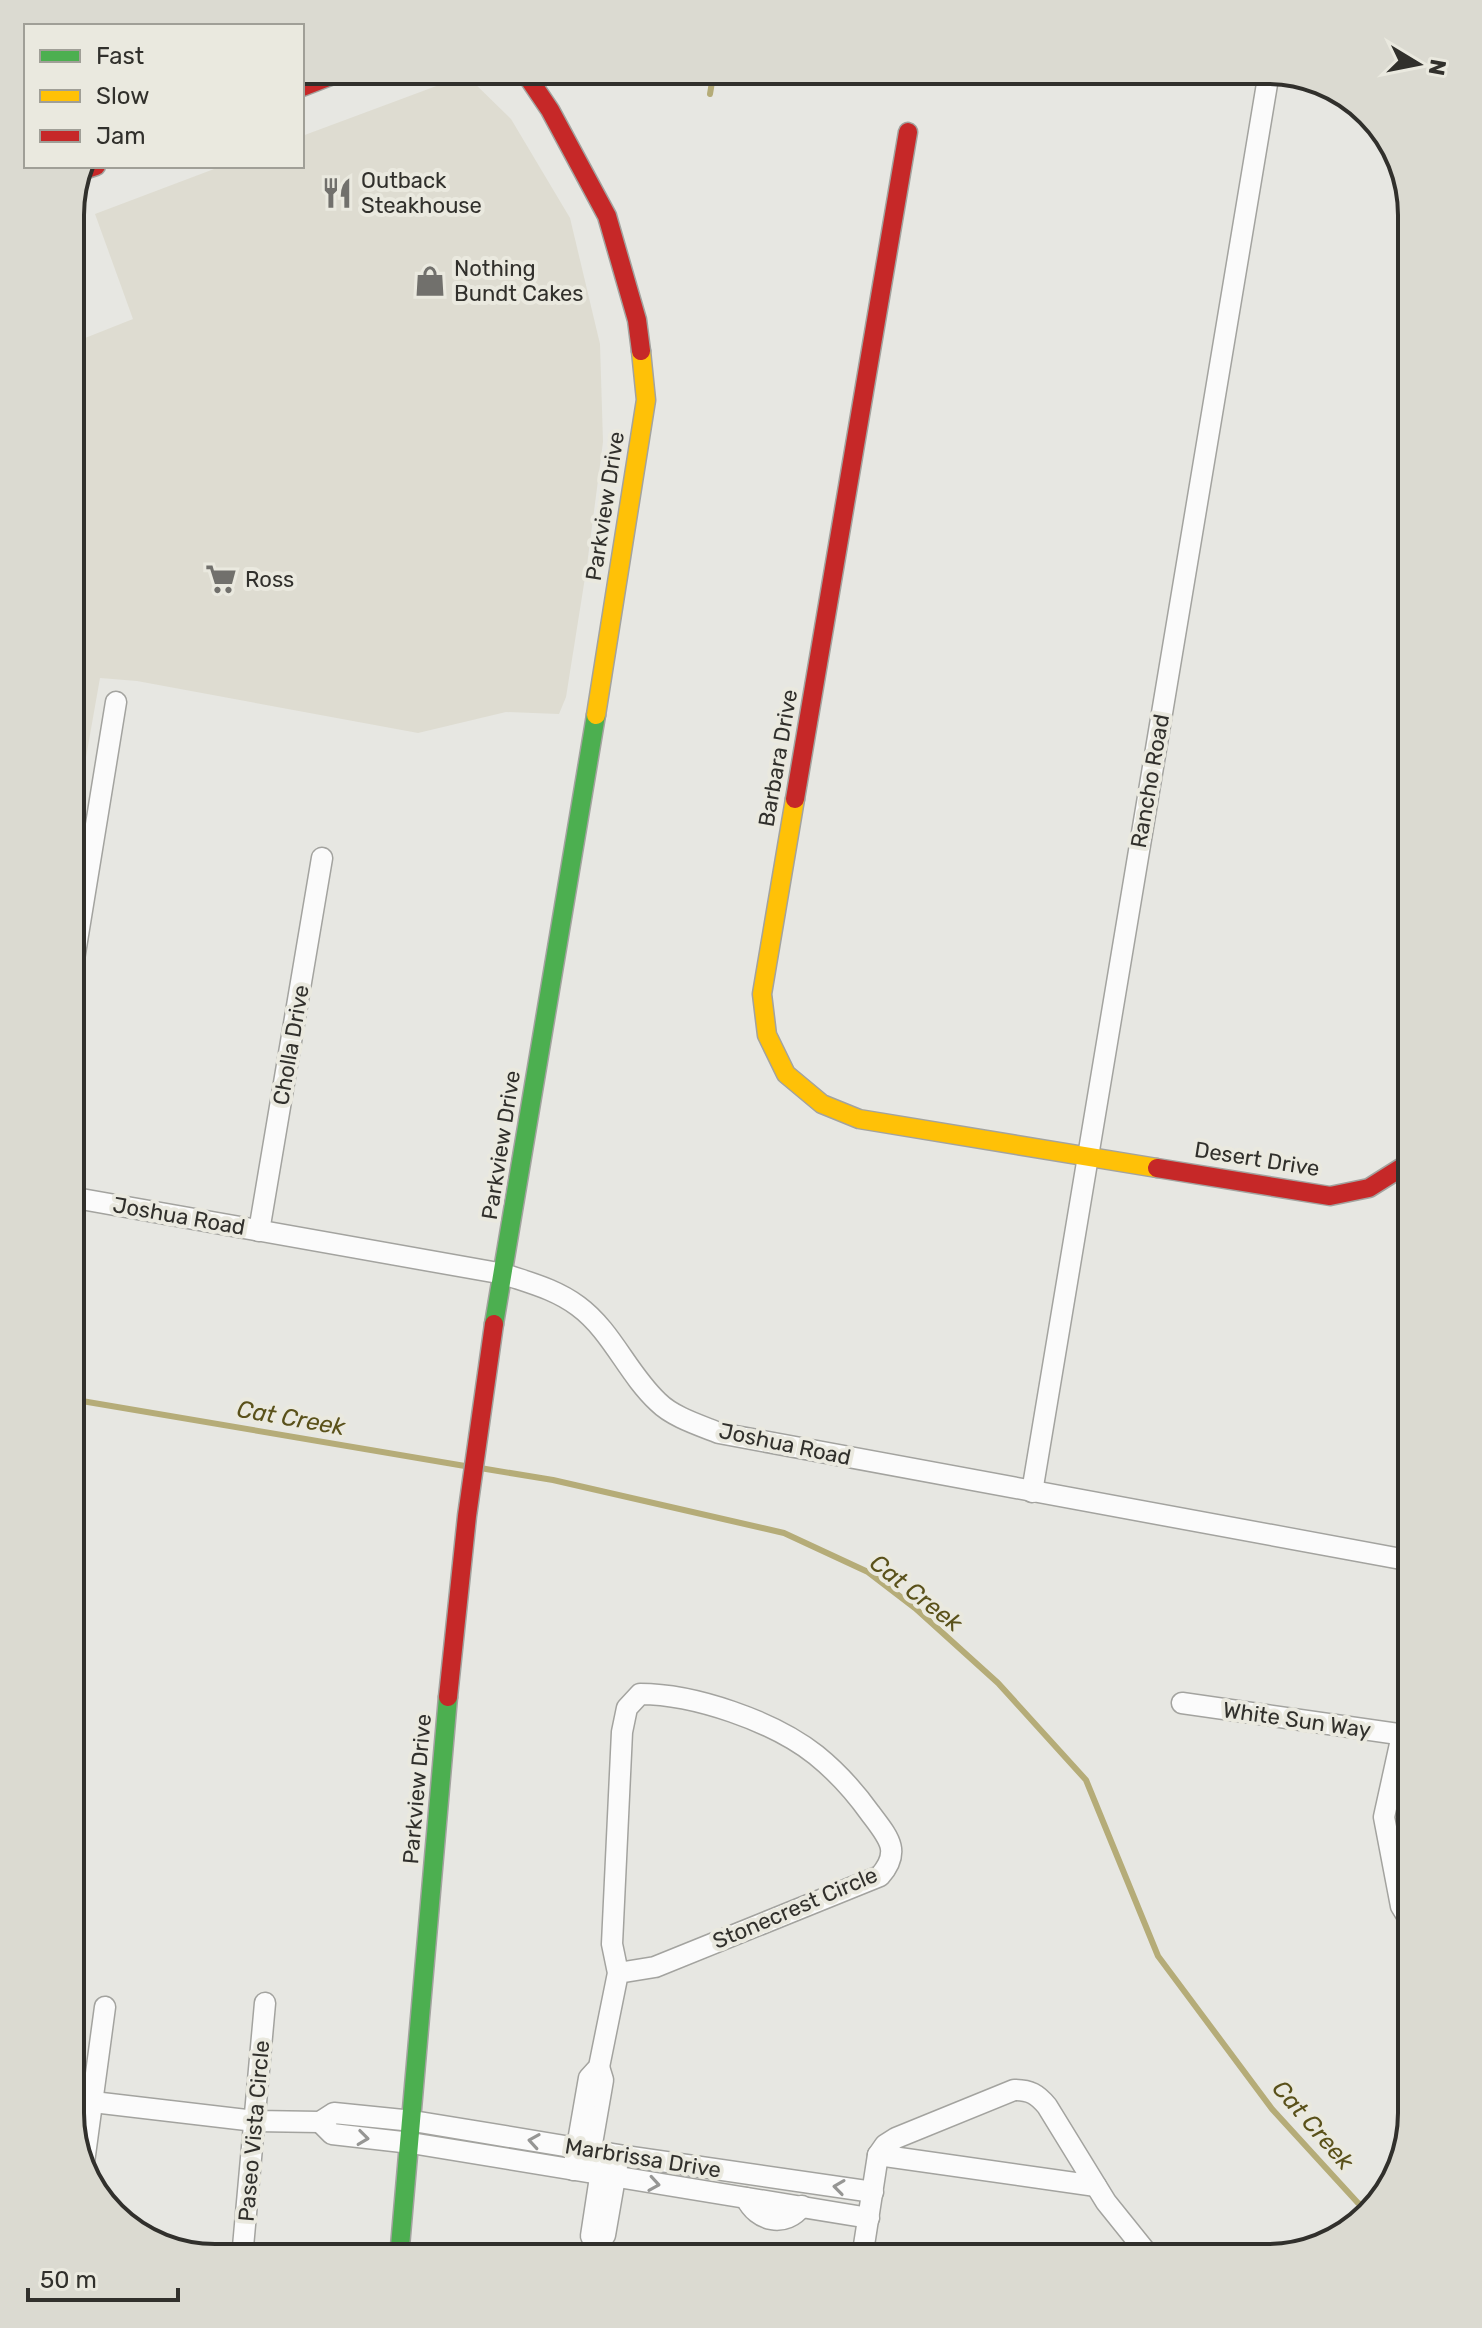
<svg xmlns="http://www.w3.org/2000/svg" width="1482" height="2328" viewBox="0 0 1482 2328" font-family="Rubik,sans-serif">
<rect width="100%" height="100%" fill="#e7e7e2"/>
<!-- built -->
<path fill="#dedcd1" d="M466,75L511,119L570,218L600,344L603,442L587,565L566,697L559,714L506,712L418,733L137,681L100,678L70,848V344L133,319L95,214L222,166H302V136Z"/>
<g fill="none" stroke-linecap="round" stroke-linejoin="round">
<!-- stream -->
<g stroke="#b5ac78" stroke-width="6">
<path d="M710,94L714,70"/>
<path d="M70,1399L465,1466"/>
<path d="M480,1468L553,1480L784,1533L868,1572L915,1608L998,1683L1086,1780L1158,1956L1272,2109L1358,2203L1370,2209"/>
</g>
<defs>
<g id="street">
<path d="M70,984L116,702"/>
<path d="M70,1197L504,1274C530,1283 555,1289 578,1306C612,1331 627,1373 658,1402C673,1417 699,1425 719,1433L1412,1561"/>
<path d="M259,1231L322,858"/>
<path d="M1032,1492L1267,84V70"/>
<path d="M1182,1703L1412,1736"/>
<path d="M1402,1735L1384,1817L1401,1906L1412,1924"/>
<path d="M93,2102L255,2121L320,2122L334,2113L413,2121L619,2155L873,2192"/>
<path d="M320,2122L332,2134L411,2143L869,2218"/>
<path d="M878,2155L1096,2186"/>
<path d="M589,2161L603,2080L599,2067"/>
<path d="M83,2170L105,2007"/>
<path d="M573,2170L589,2078L599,2067L618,1973L655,1967L880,1876C902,1851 888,1837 870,1813C855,1792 837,1772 816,1755C773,1721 694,1694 640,1694L627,1708L622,1732L612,1944L618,1973"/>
<path d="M746,2198C757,2222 786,2228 802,2206"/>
<path d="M597,2246L591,2236L602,2164"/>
<path d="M242,2258L265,2003"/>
<path d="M595,2258L597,2246L605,2235L617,2166"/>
<path d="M862,2258L878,2155L885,2145L896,2138L1014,2090C1030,2090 1037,2094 1047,2106L1106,2202L1151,2258"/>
</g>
<g id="fast">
<path d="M494,1324L596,715"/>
<path d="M399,2258L448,1697"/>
</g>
<g id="slow">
<path d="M596,715L646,400L641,351"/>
<path d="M795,799L762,994L767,1035L786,1074L822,1104L859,1119L1157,1168"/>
</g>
<g id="jam">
<path d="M523,70L550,110L607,216L637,320L641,351"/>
<path d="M302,87L346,70"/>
<path d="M87,169L96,166"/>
<path d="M795,799L908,132"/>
<path d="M1157,1168L1330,1196L1369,1188L1412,1161"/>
<path d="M448,1697L467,1516L494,1324"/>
</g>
</defs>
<!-- street casing -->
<use href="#street" stroke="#a3a39f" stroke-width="23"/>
<!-- fast casing -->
<use href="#fast" stroke="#a3a39f" stroke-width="21"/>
<!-- slow casing -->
<use href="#slow" stroke="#a3a39f" stroke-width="21"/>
<!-- jam casing -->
<use href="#jam" stroke="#a3a39f" stroke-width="21"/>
<!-- street -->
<use href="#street" stroke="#fbfbfb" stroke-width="20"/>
<!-- fast -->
<use href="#fast" stroke="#4caf50" stroke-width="18"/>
<!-- slow -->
<use href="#slow" stroke="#ffc107" stroke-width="18"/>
<!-- jam -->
<use href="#jam" stroke="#c62828" stroke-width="18"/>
</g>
<!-- one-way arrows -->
<defs><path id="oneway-chevron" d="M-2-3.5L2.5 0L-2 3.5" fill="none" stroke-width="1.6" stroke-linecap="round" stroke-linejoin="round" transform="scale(2)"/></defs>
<g stroke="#969694">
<use href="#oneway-chevron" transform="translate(363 2138) rotate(7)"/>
<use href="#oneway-chevron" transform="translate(534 2141) rotate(-171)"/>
<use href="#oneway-chevron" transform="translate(654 2184) rotate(9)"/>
<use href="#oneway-chevron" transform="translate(839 2187) rotate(-172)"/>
</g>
<!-- icons -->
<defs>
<symbol id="restaurant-bare" viewBox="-9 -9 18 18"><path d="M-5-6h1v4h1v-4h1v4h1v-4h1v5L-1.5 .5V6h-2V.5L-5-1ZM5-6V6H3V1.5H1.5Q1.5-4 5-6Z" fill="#71706c" stroke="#eae9df" stroke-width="2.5" paint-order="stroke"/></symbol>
<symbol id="shop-bare" viewBox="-9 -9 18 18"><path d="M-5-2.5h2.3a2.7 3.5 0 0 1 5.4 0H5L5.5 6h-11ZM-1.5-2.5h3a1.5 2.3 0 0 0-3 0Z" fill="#71706c" stroke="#eae9df" stroke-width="2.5" paint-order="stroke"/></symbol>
<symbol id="supermarket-bare" viewBox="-9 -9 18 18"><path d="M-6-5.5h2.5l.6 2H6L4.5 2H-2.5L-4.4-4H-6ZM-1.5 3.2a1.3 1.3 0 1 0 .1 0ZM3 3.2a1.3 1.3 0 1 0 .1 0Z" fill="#71706c" stroke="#eae9df" stroke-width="2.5" paint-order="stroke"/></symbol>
</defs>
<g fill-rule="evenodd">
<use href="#restaurant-bare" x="315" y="171" width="44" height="44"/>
<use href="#shop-bare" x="408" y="259" width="44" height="44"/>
<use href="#supermarket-bare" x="199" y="557" width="44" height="44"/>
</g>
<g text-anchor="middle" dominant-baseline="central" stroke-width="8" stroke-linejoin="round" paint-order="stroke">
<!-- poi labels -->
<g font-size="22" fill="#31302c" stroke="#eae9df" text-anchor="start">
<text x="361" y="180">Outback<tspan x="361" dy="25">Steakhouse</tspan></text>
<text x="454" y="268">Nothing<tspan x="454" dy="25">Bundt Cakes</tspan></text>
<text x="245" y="579">Ross</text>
</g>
<!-- street labels -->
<g font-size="22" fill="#31302c" stroke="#eae9df">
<text transform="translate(605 506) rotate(-81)">Parkview Drive</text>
<text transform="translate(778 758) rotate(-80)">Barbara Drive</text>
<text transform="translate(1150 781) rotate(-80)">Rancho Road</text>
<text transform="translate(291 1045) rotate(-80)">Cholla Drive</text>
<text transform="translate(501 1145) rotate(-81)">Parkview Drive</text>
<text transform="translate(1257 1159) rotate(9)">Desert Drive</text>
<text transform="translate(179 1216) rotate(10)">Joshua Road</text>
<text transform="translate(785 1444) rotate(12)">Joshua Road</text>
<text transform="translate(1297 1720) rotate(8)">White Sun Way</text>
<text transform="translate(417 1789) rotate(-85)">Parkview Drive</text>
<text transform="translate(795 1908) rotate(-23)">Stonecrest Circle</text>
<text transform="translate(254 2131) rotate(-85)">Paseo Vista Circle</text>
<text transform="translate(643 2158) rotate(9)">Marbrissa Drive</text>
</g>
<!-- water labels -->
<g font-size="24" font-style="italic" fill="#5a511a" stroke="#eae9df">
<text transform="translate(291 1418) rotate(10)">Cat Creek</text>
<text transform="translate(916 1593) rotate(38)">Cat Creek</text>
<text transform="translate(1313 2125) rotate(49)">Cat Creek</text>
</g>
</g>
<!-- crop -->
<path d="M0 0H1482V2328H0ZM215 84H1267A131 131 0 0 1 1398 215V2113A131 131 0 0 1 1267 2244H215A131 131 0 0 1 84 2113V215A131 131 0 0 1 215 84Z" fill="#dbdad1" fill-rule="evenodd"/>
<path fill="none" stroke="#31302c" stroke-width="4" d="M215 84H1267A131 131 0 0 1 1398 215V2113A131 131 0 0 1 1267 2244H215A131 131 0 0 1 84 2113V215A131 131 0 0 1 215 84Z"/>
<!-- legend -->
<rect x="24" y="24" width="280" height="144" fill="#eae9df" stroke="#a09f97" stroke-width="2"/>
<rect x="40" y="50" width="40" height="12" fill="#4caf50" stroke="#a09f97" stroke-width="2"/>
<text x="96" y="64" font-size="24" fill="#31302c">Fast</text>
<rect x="40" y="90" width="40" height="12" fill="#ffc107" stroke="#a09f97" stroke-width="2"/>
<text x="96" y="104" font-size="24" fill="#31302c">Slow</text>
<rect x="40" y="130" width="40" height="12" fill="#c62828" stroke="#a09f97" stroke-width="2"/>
<text x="96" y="144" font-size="24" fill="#31302c">Jam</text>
<!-- north arrow -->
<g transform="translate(1418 64) rotate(100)" stroke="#eae9df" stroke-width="6" paint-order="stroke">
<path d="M0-6L14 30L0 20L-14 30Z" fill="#31302c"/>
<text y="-12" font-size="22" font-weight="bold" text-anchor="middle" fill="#31302c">N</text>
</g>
<!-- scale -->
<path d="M28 2288v12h150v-12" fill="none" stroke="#31302c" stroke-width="4"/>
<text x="40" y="2288" font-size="24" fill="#31302c" stroke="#eae9df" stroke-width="6" paint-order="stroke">50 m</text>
</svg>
